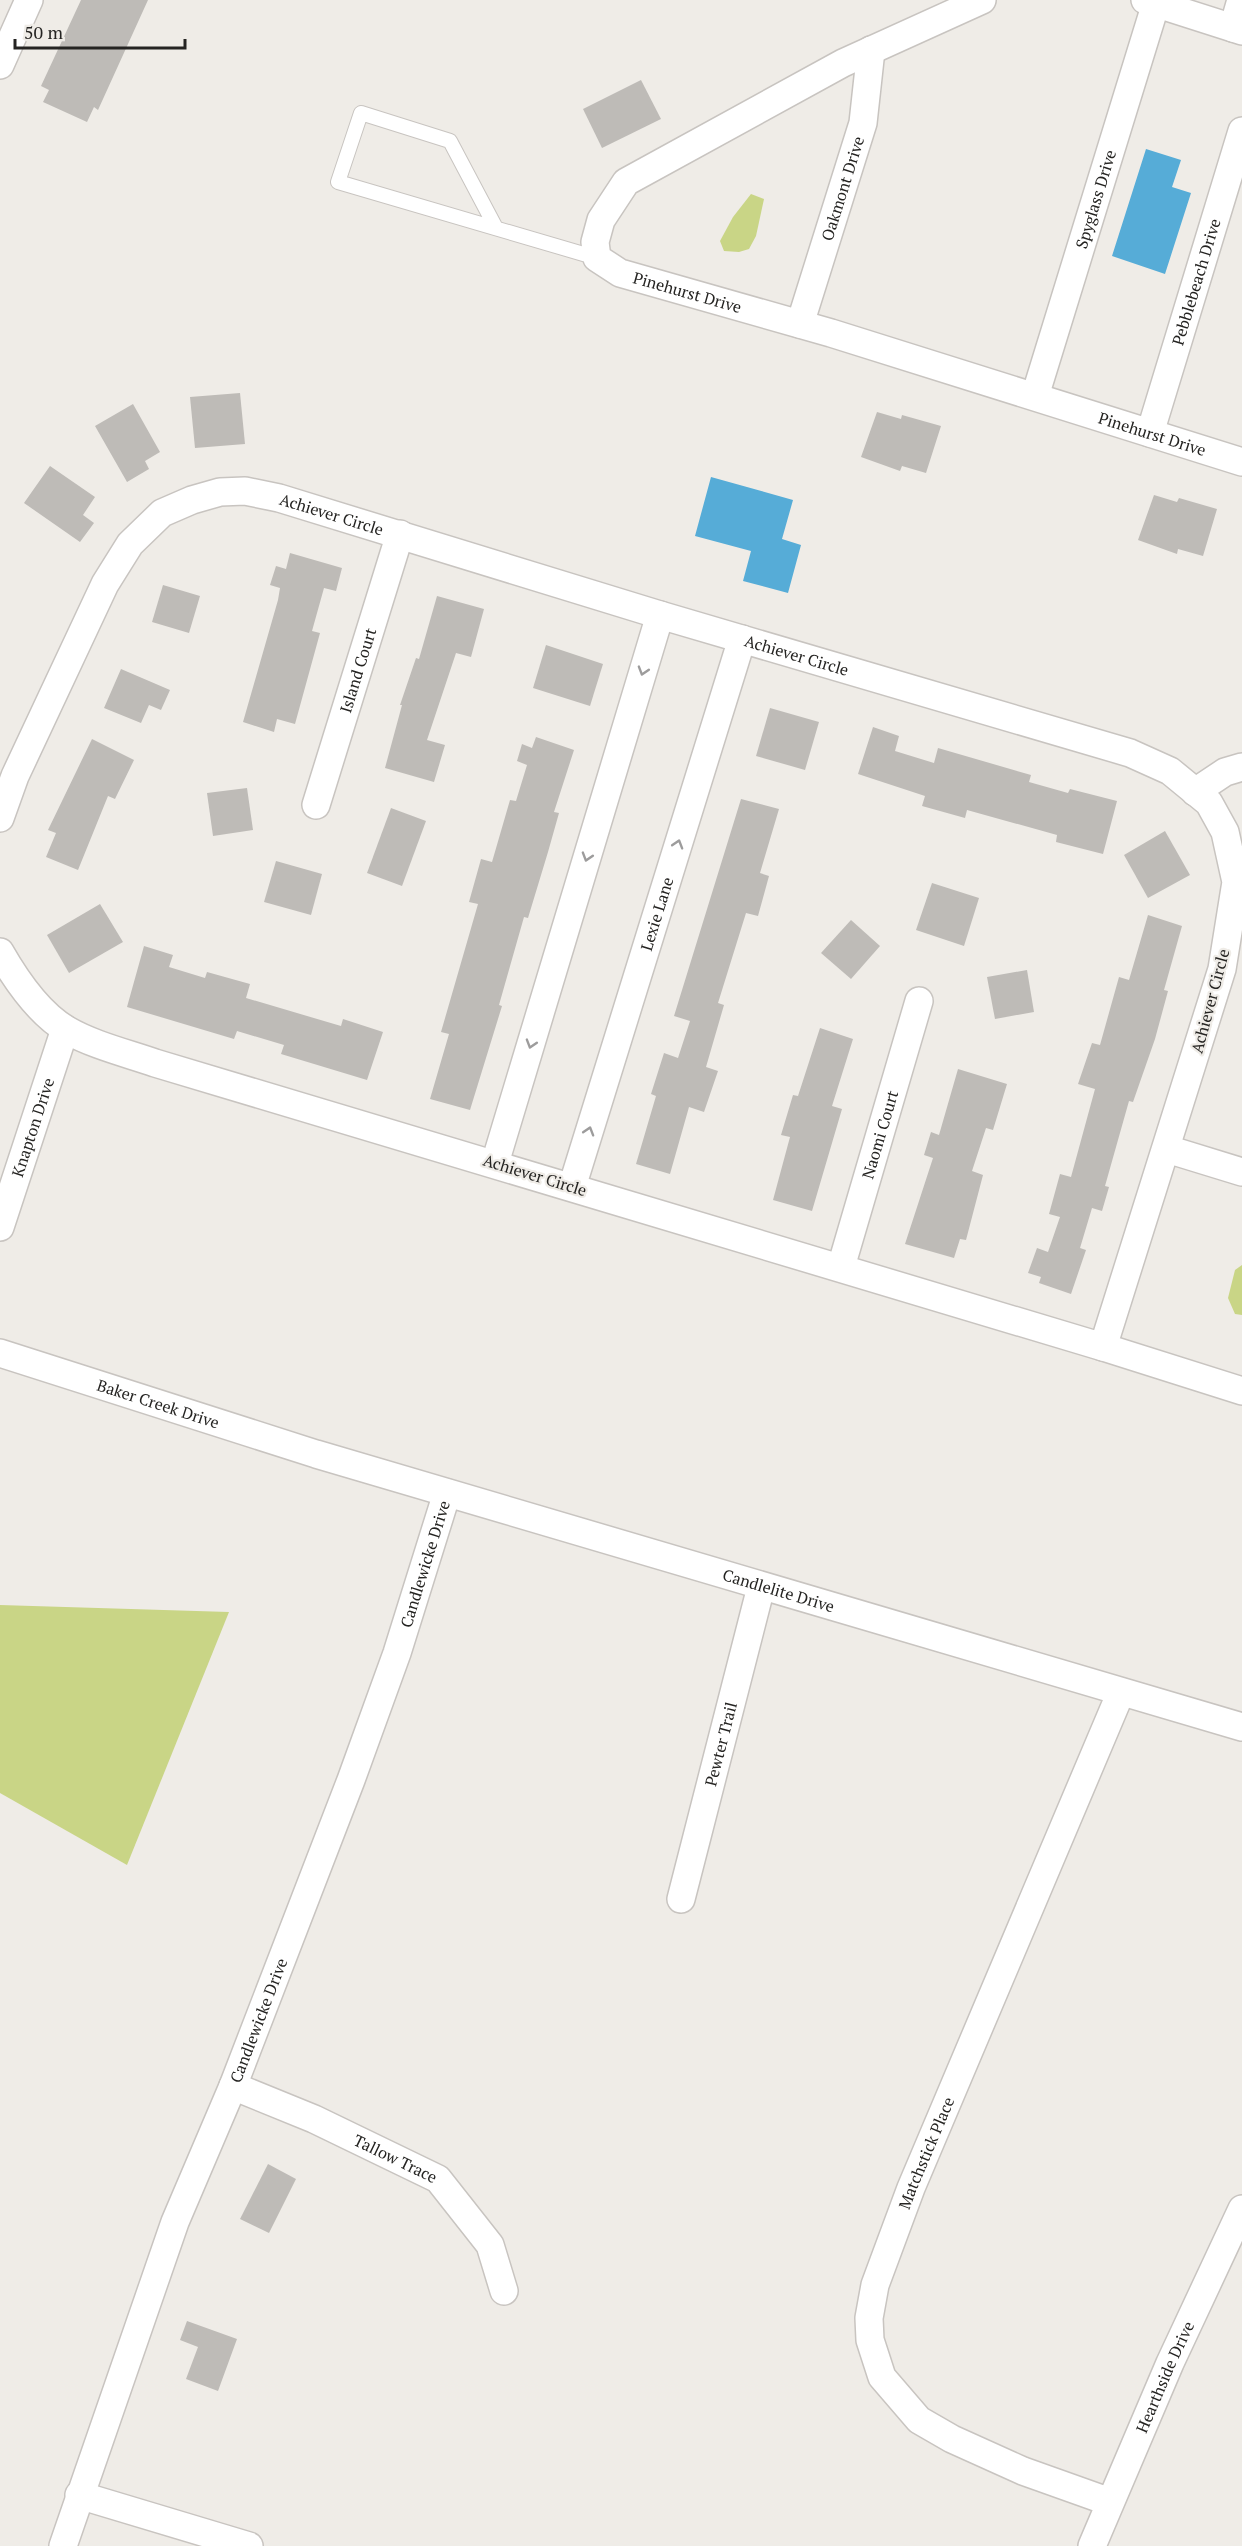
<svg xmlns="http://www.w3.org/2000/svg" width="1242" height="2546" viewBox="0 0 1242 2546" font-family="'PT Serif',serif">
<rect width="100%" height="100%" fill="#efece7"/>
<!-- green -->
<g fill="#c9d586">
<path d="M751,194L764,199L756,236L749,249L739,252L724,251L720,241L733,217Z"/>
<path d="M1242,1265V1315L1235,1314L1228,1298L1235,1270Z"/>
<path d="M0,1605L229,1612L127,1865L0,1793Z"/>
</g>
<!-- water -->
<g fill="#56acd7">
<path d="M1146,149L1181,160L1172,187L1191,193L1165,274L1112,256Z"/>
<path d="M711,477L793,500L782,539L801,545L788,593L743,581L751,551L695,536Z"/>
</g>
<!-- building -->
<g fill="#bebbb7">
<path d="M81,0H148L98,110L94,107L87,122L43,102L49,90L41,86Z"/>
<path d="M641,80L661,119L602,148L583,109Z"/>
<path d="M240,393L245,444L195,448L190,397Z"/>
<path d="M133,404L160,452L145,461L149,469L127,482L95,426Z"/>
<path d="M877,412L901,419L902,415L941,426L926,473L902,466L900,471L861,457Z"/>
<path d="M50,466L95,497L83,515L94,523L80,542L24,503Z"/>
<path d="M1154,495L1177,502L1179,498L1217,509L1203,556L1178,549L1177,554L1138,540Z"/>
<path d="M290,553L342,568L336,591L324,588L312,631L320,633L295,724L277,719L274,732L243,722L278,600L280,588L270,585L276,566L286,569Z"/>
<path d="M163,585L200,596L189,633L152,622Z"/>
<path d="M437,596L484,609L471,657L456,653L427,740L445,745L434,782L385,768L402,705H400L416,658L419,659Z"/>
<path d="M546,645L603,664L590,706L533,688Z"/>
<path d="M121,669L170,690L161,710L149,705L141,723L104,708Z"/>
<path d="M770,708L819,722L805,770L756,756Z"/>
<path d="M873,727L899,736L895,751L934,763L938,748L1031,775L1029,782L1068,793L1070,789L1117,801L1103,854L1056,842L1057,835L967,810L965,818L922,806L925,796L858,774Z"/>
<path d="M536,737L574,750L554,812L559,813L548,852L528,918L524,917L499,1005L502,1006L470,1110L430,1099L449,1034L441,1032L478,904L469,902L481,859L492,862L510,800L516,801L527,765L517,761L522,744L532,748Z"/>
<path d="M92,739L134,760L115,799L108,796L78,870L46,857L56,833L48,830Z"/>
<path d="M247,788L253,830L213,836L207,793Z"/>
<path d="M741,799L779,809L760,873L769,876L758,916L746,913L718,1003L724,1005L706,1067L718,1071L704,1112L689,1107L670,1174L636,1164L656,1096L651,1094L664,1053L678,1058L690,1021L674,1016Z"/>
<path d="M391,808L426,821L402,886L367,873Z"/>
<path d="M1165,831L1190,875L1148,898L1124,855Z"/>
<path d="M276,861L322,874L311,915L264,902Z"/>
<path d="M932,883L979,898L964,946L916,930Z"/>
<path d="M100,904L123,942L69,973L47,935Z"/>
<path d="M1148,915L1182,926L1164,990L1168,991L1155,1039L1133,1102L1129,1101L1105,1186L1109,1187L1102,1211L1092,1208L1080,1248L1086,1250L1071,1294L1039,1283L1041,1277L1028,1273L1037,1248L1048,1252L1060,1217L1049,1214L1060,1174L1071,1177L1095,1089L1078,1084L1092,1043L1100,1045L1119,977L1129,980Z"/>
<path d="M851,920L880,946L851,979L821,953Z"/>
<path d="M144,946L173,955L169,967L205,978L207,972L250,984L246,998L341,1026L343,1019L383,1032L367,1080L281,1054L284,1045L237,1031L234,1039L127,1007Z"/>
<path d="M1027,970L1034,1012L995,1019L987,977Z"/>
<path d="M820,1028L853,1039L832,1106L842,1109L812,1211L773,1200L790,1137L781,1135L793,1095L798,1096Z"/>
<path d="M958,1069L1007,1084L993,1130L986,1128L972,1171L983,1175L966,1240L960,1239L954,1258L905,1244L933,1158L924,1155L931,1132L939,1135Z"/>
<path d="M268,2164L296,2179L269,2233L240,2219Z"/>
<path d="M187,2321L237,2339L218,2391L186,2379L198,2347L180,2340Z"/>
</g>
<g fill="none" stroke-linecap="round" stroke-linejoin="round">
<defs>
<path id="lane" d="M496,228L450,141L361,113L338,182L597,258"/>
<g id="street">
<path id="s1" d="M982,0L843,63L626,182L601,220L595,242L597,258L620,273L831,333L1242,462"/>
<path d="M1145,0L1242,31"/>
<path d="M1233,28L1241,0"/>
<path d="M0,65L29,0"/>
<path id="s2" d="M800,324L863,123L871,50"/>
<path id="s3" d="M1035,396L1156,3"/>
<path id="s4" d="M1150,433L1242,131"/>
<path d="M1195,792L1225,772L1242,767"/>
<path id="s5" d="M316,805L400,534"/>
<path id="s6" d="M0,818L15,776L105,584L130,544L162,513L192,500L220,492L245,491L279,498L660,615L1130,753L1170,771L1209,803L1225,832L1236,882L1222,969L1103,1347L155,1063C126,1053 93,1045 67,1030C38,1013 16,980 0,952"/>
<path d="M1167,1149L1242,1172"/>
<path d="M495,1163L660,615"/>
<path id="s7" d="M572,1187L742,639"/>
<path id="s8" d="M0,1227L65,1029"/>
<path id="s9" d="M841,1267L919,1001"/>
<path d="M1103,1347L1242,1391"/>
<path id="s10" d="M0,1353L316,1454L1242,1727"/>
<path id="s11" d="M681,1899L761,1587"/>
<path id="s12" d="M233,2086L314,2119L438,2179L490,2245L504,2291"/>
<path d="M79,2495L249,2546"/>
<path id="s13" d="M1110,2502L1023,2471L952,2439L919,2420L882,2377L870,2340L869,2318L875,2285L911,2188L1121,1692"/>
<path id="s14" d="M63,2546L175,2222L233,2086L351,1780L397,1653L447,1493"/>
<path id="s15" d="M1092,2546L1170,2363L1242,2209"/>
</g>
</defs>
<!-- lane casing -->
<use href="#lane" stroke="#c8c4c0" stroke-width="16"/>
<!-- street casing -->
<use href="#street" stroke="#c8c4c0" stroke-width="30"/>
<!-- lane -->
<use href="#lane" stroke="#fff" stroke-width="14"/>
<!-- street -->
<use href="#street" stroke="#fff" stroke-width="27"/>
</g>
<!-- one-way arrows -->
<defs><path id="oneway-chevron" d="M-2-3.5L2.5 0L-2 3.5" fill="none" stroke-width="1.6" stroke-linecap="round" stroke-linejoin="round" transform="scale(1.5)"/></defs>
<g stroke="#9d9c9c">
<use href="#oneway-chevron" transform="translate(643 671) rotate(107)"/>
<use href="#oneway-chevron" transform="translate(678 844) rotate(-73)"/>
<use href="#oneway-chevron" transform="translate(587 857) rotate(107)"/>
<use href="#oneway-chevron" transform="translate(531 1044) rotate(107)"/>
<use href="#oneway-chevron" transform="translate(589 1131) rotate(-73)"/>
</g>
<g text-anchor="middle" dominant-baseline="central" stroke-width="4.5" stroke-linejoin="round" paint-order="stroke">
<!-- street labels -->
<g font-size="16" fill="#252422" stroke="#efece7">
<text stroke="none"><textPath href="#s2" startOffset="142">Oakmont Drive</textPath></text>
<text stroke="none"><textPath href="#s3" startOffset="206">Spyglass Drive</textPath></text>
<text stroke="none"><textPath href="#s4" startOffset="158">Pebblebeach Drive</textPath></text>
<text stroke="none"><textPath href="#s1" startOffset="582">Pinehurst Drive</textPath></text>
<text stroke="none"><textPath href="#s1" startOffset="1068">Pinehurst Drive</textPath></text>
<text stroke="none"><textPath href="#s6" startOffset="525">Achiever Circle</textPath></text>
<text stroke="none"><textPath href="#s6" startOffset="1011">Achiever Circle</textPath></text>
<text stroke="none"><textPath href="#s5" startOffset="141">Island Court</textPath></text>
<text stroke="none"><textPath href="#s7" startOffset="286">Lexie Lane</textPath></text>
<text transform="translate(1210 1001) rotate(-75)">Achiever Circle</text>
<text stroke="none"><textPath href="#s8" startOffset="105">Knapton Drive</textPath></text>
<text stroke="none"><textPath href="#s9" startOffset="138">Naomi Court</textPath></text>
<text transform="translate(535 1175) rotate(17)">Achiever Circle</text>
<text stroke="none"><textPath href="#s10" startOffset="166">Baker Creek Drive</textPath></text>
<text stroke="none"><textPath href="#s14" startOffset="1047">Candlewicke Drive</textPath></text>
<text stroke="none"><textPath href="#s10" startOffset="814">Candlelite Drive</textPath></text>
<text stroke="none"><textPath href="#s11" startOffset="160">Pewter Trail</textPath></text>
<text stroke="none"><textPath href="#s14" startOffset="561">Candlewicke Drive</textPath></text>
<text stroke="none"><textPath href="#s13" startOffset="501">Matchstick Place</textPath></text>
<text stroke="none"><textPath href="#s12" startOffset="178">Tallow Trace</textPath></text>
<text stroke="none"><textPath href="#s15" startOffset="184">Hearthside Drive</textPath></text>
</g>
</g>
<!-- scale -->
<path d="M15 39v9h170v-9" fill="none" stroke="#252422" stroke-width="3"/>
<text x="24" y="39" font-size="18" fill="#252422" stroke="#efece7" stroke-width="4.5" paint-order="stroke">50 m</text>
</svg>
